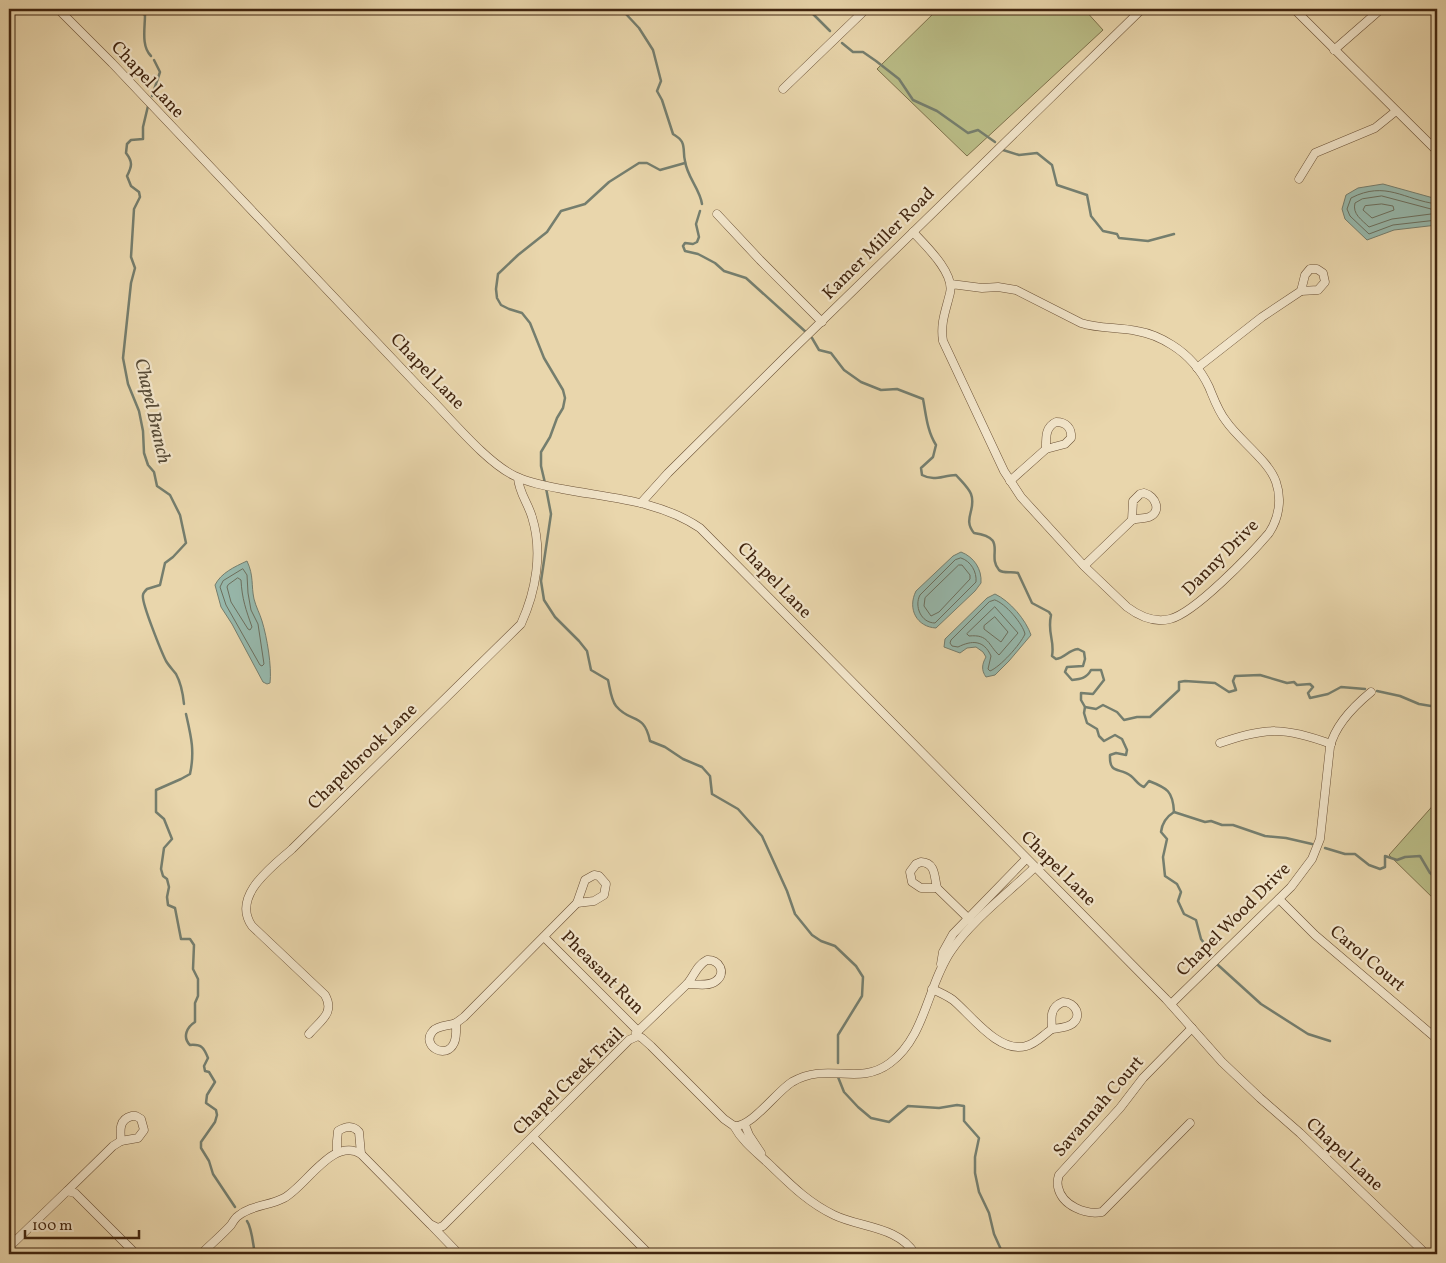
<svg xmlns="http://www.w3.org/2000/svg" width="1446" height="1263" viewBox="0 0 1446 1263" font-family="Vollkorn,serif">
<rect width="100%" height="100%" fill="#e9d6ac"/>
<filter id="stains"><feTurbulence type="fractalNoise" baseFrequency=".004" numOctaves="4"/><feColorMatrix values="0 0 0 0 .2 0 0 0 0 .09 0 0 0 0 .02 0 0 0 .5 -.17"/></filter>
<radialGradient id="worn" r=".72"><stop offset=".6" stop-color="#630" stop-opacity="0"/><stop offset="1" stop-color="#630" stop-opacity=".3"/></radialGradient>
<!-- green -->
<g fill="#babd87" stroke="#7e714b">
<path d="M938,9H1084L1103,30L967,156L877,69Z"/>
<path d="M1437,801V902L1389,855Z"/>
</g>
<!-- water -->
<g fill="#97b9ad" stroke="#757e6e">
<path d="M1383,184L1437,199V225L1394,230L1367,240L1345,219L1342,209L1346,195L1358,188Z"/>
<path d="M961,552C974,557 982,569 981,583L975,591L936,628C917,627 907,609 916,591L953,556Z"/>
<path d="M247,561C254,576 251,585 254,599C256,607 260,614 262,621C267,637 272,667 270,683L267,684L263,682L232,624L221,607L215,585C221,573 234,567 247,561Z"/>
<path d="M995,594C1010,601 1026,620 1031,635L1009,661L995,675L986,677C981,670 982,664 986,657L983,652L976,647L967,648L960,653L944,647L945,639L987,598Z"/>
</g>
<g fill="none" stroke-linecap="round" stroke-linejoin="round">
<!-- shore -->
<g stroke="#6c6f5e" stroke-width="1">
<path d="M1382,196L1431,209L1433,212L1431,214L1392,219L1369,227C1362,220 1352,214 1355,203L1362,199Z"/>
<path d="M1382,204L1393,206L1394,210L1372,218L1363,210L1365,206Z"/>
<path d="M1437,204C1404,200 1386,180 1351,198L1347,209L1350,216L1369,234L1393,225L1437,220"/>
<path d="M961,558C971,561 977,572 976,582L935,623C921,623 914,606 920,595L955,560Z"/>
<path d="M959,565H962L970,575V579L939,612L931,616L924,606L925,598Z"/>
<path d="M243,569L247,575L248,593L251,610L258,624L264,664L262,666L260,665L226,605L220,587L223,581Z"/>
<path d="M238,578L241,580C242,599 246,610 252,627L250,630L248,629L231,602L227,587L228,585Z"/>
<path d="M995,600C1005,603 1023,624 1025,634C1020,645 1000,667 990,671L988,669L991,656C984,640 972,640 958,647L952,646L950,643L951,640L989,602Z"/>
<path d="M995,607L1018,633L999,655C988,645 989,634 969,636L967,634Z"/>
<path d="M995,617L1008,632L1001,642L984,629V626Z"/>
</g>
<!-- stream -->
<g stroke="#757e6e" stroke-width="2.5">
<path d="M137,9L139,12L145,15C145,28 141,46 151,56"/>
<path d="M624,9L625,13L639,28L653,50L661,81L657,91L662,100L673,134C676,136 680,138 682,142C685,148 683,154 685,161C687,177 700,189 702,204"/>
<path d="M808,9L830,31"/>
<path d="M842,43L853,52H863L876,61L899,79L913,100L937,111L968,133L978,130L995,142"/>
<path d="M152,96L160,72L154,60"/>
<path d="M148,106L143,127V139L131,140L127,144L126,153C133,162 132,166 127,176L131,186L139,192L140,197L134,209L131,257L135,268L131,283L123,358L128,384L139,411L143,431L144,453L148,465L154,472L157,486L170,495L180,515L186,543L173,557L165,563L160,585L147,589C145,591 143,593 143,595C141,602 162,653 166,661C169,666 173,670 176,674C181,683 183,694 184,704"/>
<path d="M1003,150L1019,155L1037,153L1052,165L1057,185L1087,195L1091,216L1103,231L1117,234L1119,238L1148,241L1174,234"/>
<path d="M700,211L696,224L699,237L697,242L693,244L685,243L683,246L685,251L698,254L715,263L724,271L746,278L807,333"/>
<path d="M812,338L819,350L831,353L844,370L861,382L881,390L897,389L923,399C926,414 927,431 936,445L933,457L921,468L922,475C935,482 943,475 956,475C961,481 968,487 971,494C977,509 962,519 974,533C1009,538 986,555 999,570C1003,574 1013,571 1018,573L1032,603L1049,612L1051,615C1047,634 1055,640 1052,656L1056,659C1065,658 1068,650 1078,649L1084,652L1085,659L1083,666L1067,667L1065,672L1072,680C1081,679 1087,678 1091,670H1101L1104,680L1093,694L1081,693V700L1085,707L1096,709L1103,705L1117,712L1124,720L1137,717H1150L1179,690V682L1185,681L1215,683L1229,692L1236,690L1233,681L1235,676L1260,675L1287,683L1294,682L1297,685L1310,684L1313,687L1308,693L1310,698L1328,694L1341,687L1365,689"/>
<path d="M545,483L541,466V452L550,437L557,418L563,408L565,398L563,390L544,358L530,323L522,313L509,309L501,305L497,298L496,289L498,274L518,255L547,232L561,211L585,204L609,182L639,163H647L660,170L685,163"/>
<path d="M546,488L551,514L541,581L544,600L555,617L579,641L587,651L591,670L608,680C610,688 611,700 616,706C631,724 644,712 650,741L665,747L683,759L702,767L710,776L712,794L738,809L762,836L787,891L795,914L812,935L821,941L835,946L856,966L863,977L862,996L838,1035V1063"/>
<path d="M1377,691L1400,696L1419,704L1437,707"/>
<path d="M1085,707L1084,713L1087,723L1097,729L1099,736L1104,741L1115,735L1122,739L1127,750L1126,755L1116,753L1110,755C1109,775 1120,767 1131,776C1136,780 1138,785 1144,787L1149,781C1167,788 1173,791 1174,812"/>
<path d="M186,714C191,736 195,751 190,774L181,779L156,790V812L164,819L172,839L164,848L161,869L163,876L167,879L169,887L167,897L168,905L175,908L181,939H190L194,945L193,969L198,979V996L195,1003V1022C187,1027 182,1037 190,1045C202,1044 204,1048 208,1058L204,1066L205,1071L209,1072L215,1082L207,1095L206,1103L216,1110L217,1115L215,1122L201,1142V1148L209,1161L213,1174L235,1207"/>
<path d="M1174,812C1166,817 1162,823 1161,832L1167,839L1163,857L1165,876L1177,884L1181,892L1178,901L1184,914L1196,920L1201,939L1213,955"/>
<path d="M1174,812L1205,822L1211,821L1222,825H1233L1265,836L1286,838L1312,844"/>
<path d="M1325,848L1345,854H1355L1369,865L1380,869L1385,867V856L1397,860L1405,857L1420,856L1430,873L1435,877L1437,886"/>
<path d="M1433,918L1437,905"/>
<path d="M1218,965L1261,1004L1308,1034L1330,1041"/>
<path d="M838,1077L844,1092L858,1107L871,1118L889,1122L908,1106L939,1108L957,1105L964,1106V1121L979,1138L975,1157V1173L979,1192L989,1213L994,1234L1003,1254"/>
<path d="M247,1221C252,1228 253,1245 255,1254"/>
</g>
<defs>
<g id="street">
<path d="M58,9L112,63L423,391C448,415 485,462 515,476C529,483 546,486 562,489C609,498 659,500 700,528L1166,999L1222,1062L1260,1098L1300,1133L1426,1254"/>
<path d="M1294,9L1437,151"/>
<path d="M1334,50L1381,9"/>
<path d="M783,89L866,9"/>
<path d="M1299,179L1315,153L1375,128L1396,111"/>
<path d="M717,214L760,260L822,322"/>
<path d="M913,232C925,245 955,273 950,293C946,310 940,323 943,341L1004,471L1021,497L1084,566L1127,607C1139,616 1154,623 1170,619C1195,613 1251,554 1269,533C1279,518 1282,499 1276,482C1269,461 1239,440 1226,421C1218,411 1214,399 1209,387C1201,370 1188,355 1172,345C1161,338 1149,333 1137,331C1118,327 1099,329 1081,323L1016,290L998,287L982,288L951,284"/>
<path d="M1310,269H1317L1323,273L1325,282L1318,290L1301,291L1305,275Z"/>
<path d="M1197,368L1262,317L1301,291"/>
<path d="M1056,422C1066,422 1072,428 1071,438L1065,444L1046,449C1046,438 1045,427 1056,422Z"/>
<path d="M1010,481L1046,449"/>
<path d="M1144,493C1156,496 1162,512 1149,517C1143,519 1137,518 1132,520L1133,501L1140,494Z"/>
<path d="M641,503L668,473L785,357L1142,9"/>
<path d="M1084,566L1132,520"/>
<path d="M1220,743C1265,727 1285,727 1331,744"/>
<path d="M921,862C936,863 934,876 937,888H921L912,882L910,872L916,864Z"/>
<path d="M594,875L599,876L606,884L604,895L594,901L577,903L585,880Z"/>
<path d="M937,888L971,921"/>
<path d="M1279,899L1315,935L1437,1039"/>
<path d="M544,937L638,1031"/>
<path d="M707,960C719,959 727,973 716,981C708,987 696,984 687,984C694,976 697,965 707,960Z"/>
<path d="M941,964L943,952L953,934L1026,859"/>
<path d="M932,989C939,992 946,995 953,1000C971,1015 999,1054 1026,1046C1036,1044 1043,1035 1052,1029"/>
<path d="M1063,1002C1075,1002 1083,1016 1072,1024C1066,1028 1059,1028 1052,1029C1051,1017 1050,1007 1063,1002Z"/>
<path d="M1171,1004L1291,887L1312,859L1320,839L1330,747C1335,725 1354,706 1371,692"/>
<path d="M456,1023L464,1017L577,903"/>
<path d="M456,1023C456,1029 457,1037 454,1043C446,1061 420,1045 433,1031C438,1025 449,1026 456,1023Z"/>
<path d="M636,1033L687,984"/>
<path d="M309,1034C321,1020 335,1013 325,995L252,926C231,896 272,867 292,849L521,624C536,591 543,552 532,517C528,503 519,493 518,478"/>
<path d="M132,1116H136L141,1119L144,1130L138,1138L121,1141C120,1130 119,1119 132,1116Z"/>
<path d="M1190,1123L1102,1212C1086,1215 1062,1206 1058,1187C1057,1183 1058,1178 1059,1175L1120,1108L1143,1078L1192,1028"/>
<path d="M745,1125L749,1135L761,1153"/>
<path d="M734,1126C742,1141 755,1151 768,1163C789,1183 807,1202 834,1215C861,1228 898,1226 915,1254"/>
<path d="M533,1137L649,1254"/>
<path d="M337,1152V1141L338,1131C346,1126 353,1125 359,1132L361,1154"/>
<path d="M67,1191L113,1146L121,1141"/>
<path d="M432,1226L459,1254"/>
<path d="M9,1247L67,1191L75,1193L136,1254"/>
<path d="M201,1254C211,1244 222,1235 231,1225C233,1222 235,1218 238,1216C251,1205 269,1206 284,1198C306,1186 334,1136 361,1154L430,1224L438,1228L443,1226L629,1040L638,1036L642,1038L651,1046L724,1119L734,1126C751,1128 776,1092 792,1082C828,1061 858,1087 890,1063C926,1036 927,986 951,951C971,921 1008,893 1034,868"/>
</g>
</defs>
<!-- street casing -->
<use href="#street" stroke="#6b5136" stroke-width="9"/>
<!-- street -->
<use href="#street" stroke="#f1e4c9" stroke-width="8"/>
</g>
<g text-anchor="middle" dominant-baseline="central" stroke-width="4.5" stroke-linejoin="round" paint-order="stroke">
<!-- street labels -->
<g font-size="18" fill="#41250f" stroke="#f1e4c9">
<text transform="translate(147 80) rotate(47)">Chapel Lane</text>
<text transform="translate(879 244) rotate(-45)">Kamer Miller Road</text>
<text transform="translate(427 372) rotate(46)">Chapel Lane</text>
<text transform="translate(1221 558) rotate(-45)">Danny Drive</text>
<text transform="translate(774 581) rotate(46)">Chapel Lane</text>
<text transform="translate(363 757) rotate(-44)">Chapelbrook Lane</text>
<text transform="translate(1058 869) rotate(45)">Chapel Lane</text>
<text transform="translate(1234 920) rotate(-45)">Chapel Wood Drive</text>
<text transform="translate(1367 959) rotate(40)">Carol Court</text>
<text transform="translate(602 973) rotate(45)">Pheasant Run</text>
<text transform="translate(569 1082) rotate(-44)">Chapel Creek Trail</text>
<text transform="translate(1099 1107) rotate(-49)">Savannah Court</text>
<text transform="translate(1344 1155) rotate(43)">Chapel Lane</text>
</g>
<!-- water labels -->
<g font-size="19" font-style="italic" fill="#564a36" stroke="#f1e4c9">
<text transform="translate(152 411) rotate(77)">Chapel Branch</text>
</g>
</g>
<!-- margin -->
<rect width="1446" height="1263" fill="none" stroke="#e9d6ac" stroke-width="30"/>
<rect x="10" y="10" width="1426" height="1243" fill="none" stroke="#41250f" stroke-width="2.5"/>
<rect x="15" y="15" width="1416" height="1233" fill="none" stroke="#41250f"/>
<!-- scale -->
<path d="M25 1230v8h114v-8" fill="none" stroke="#41250f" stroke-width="2.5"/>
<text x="32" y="1230" font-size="15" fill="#41250f" stroke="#f1e4c9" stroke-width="4" paint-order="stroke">100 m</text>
<rect width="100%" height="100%" filter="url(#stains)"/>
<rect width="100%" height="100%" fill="url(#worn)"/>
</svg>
